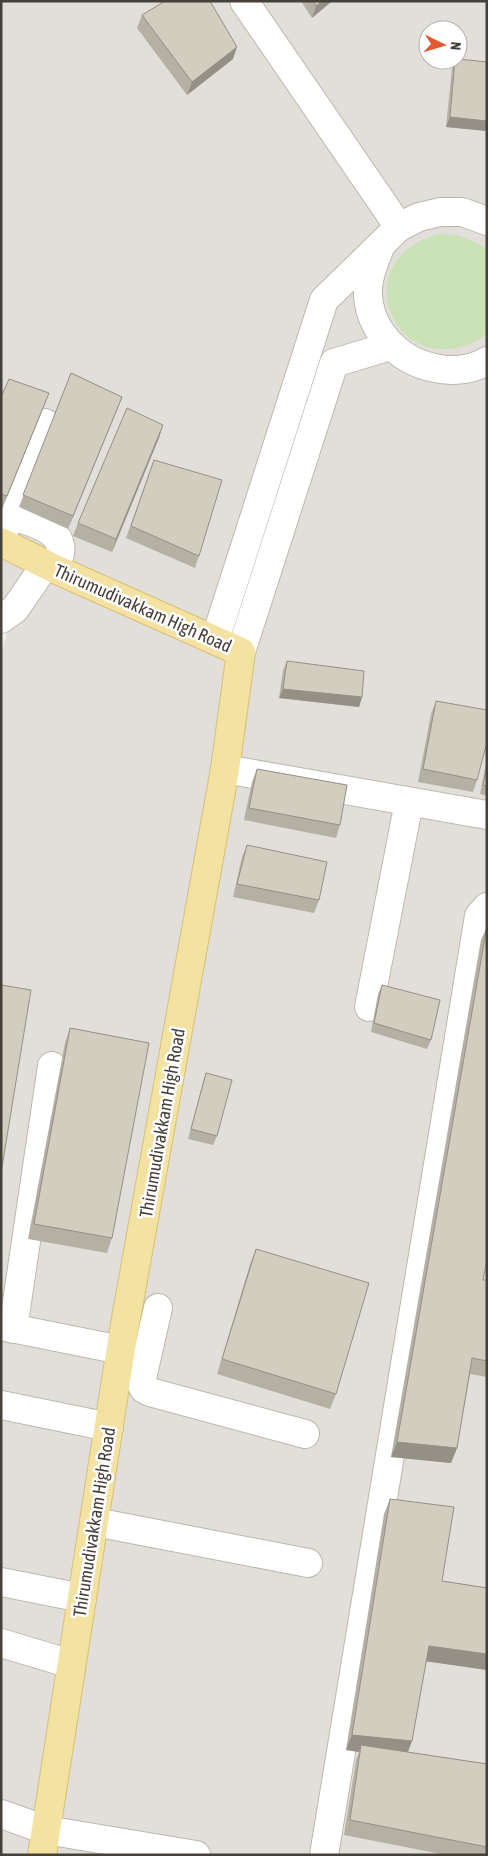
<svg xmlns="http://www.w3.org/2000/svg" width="488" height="1856" viewBox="0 0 488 1856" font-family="'Asap Condensed',sans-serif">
<rect width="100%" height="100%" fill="#f2f0e9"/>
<!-- industrial -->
<path fill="#e2dfda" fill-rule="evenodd" d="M1,1H487V1855H1V654L8,629L1,626ZM428,30H458V60H428Z"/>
<!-- green -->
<path fill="#cbe2b6" d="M439,234C457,234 472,238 487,250V333C480,340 470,345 460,347C387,366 350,257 439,234Z"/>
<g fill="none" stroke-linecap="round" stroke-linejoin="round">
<defs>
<g id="minor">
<path d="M244,1L399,227"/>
<path d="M379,250C374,262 369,274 368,287C366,327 397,361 435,368C451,372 472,370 487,361"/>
<path d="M10,515C26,521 56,526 60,545C62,553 57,561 55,569"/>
<path d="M1,539L45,423"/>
<path d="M1,619L15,609L46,564"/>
<path d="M215,640L324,300L399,227L419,217L440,212H462L487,221"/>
<path d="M241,652L334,363L390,346"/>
<path d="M225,769L487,815"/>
<path d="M369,1007L409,802"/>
<path d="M158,1308L141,1383L144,1389L150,1392L305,1434"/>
<path d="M1,1326L121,1350"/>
<path d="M13,1329L52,1066"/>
<path d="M1,1405L109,1427"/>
<path d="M95,1522L308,1563"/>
<path d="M1,1582L82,1598"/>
<path d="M1,1643L71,1664"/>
<path d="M1,1814L46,1830L196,1855"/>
<path d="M324,1855L479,916L487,907"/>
</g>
<path id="major" d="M1,542L55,569L241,652L225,769L123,1335L42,1855"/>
</defs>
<!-- minor casing -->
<use href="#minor" stroke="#bdb8ac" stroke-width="30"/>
<!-- major casing -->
<use href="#major" stroke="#d6c173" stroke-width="30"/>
<!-- minor -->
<use href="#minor" stroke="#fff" stroke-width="28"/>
<!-- major -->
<use href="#major" stroke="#f3e2a1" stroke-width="28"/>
</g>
<!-- wall -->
<g fill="#b5b0a4">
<path d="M301,1H332L312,18Z"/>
<path d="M142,15L233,59L187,95L137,28Z"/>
<path d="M455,60L487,62V131L446,127L452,68Z"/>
<path d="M71,373L122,397L68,529L19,507Z"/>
<path d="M1,397L44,406L2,509L1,508Z"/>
<path d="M163,425L112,552L73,536L78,523Z"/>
<path d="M154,460L199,556L195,568L126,538Z"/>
<path d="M287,661L362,697L359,707L279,698L283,670Z"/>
<path d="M436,701L477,780L473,792L418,782L431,714Z"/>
<path d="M487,758V796L480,794Z"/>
<path d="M257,769L340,825L336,838L244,820L252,782Z"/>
<path d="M247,845L319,900L314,913L233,897L242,857Z"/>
<path d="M487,926L483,1280H487V1377L470,1374L457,1448L451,1463L391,1457L481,940Z"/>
<path d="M382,985L431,1040L427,1049L371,1032L378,994Z"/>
<path d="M70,1028L112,1238L107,1253L28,1239L65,1043Z"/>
<path d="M206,1073L217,1136L213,1145L188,1139L203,1082Z"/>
<path d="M256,1249L336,1394L330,1409L217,1374L250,1264Z"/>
<path d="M390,1499L442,1581L487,1588V1670L426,1661L412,1741L408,1752L487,1764V1855H446L344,1835L356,1760L359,1752L346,1750L384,1514Z"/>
</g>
<!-- shaded-wall -->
<g fill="#949086">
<path d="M322,1H332L312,18L316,6Z"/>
<path d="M237,47L233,59L187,95L192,82Z"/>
<path d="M450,117L487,121V131L446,127Z"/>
<path d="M49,393L44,406L2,509L7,496Z"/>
<path d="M122,397L117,410L68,529L73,516Z"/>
<path d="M163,425L159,438L112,552L116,539Z"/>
<path d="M283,689L362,697L359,707L279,698Z"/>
<path d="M397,1442L457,1448L451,1463L391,1457Z"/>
<path d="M429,1646L487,1654V1670L424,1661Z"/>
<path d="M352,1735L412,1741L406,1756L361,1745L359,1752L346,1750Z"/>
</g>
<!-- building -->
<g fill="#d3cdbf" stroke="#949086">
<path d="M165,1H210L237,47L192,82L142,15Z"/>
<path d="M314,1H322L316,6Z"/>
<path d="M458,59L487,62V121L450,117L455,60H458Z"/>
<path d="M71,373L122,397L73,516L23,495Z"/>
<path d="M9,379L49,393L7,496L1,494V397Z"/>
<path d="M127,408L163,425L116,539L78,523Z"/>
<path d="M154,460L222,480L199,556L131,526Z"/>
<path d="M287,661L364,671L362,697L283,689Z"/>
<path d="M436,701L487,710V742L477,780L423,769Z"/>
<path d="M487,766V786L483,785Z"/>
<path d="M257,769L347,785L340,825L249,808Z"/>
<path d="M247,845L327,862L319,900L237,884Z"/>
<path d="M487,926V1260L483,1280H487V1361L472,1358L457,1448L397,1442Z"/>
<path d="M1,985L31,990L1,1173Z"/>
<path d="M382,985L440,1000L431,1040L374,1023Z"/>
<path d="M70,1028L149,1043L112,1238L34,1224Z"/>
<path d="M206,1073L232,1080L217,1136L191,1129Z"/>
<path d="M256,1249L369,1283L336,1394L222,1359Z"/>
<path d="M390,1499L454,1507L442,1581L487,1588V1654L429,1646L412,1741L352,1735Z"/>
<path d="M361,1745L487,1764V1847L350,1820Z"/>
</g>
<g text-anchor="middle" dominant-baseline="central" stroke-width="5" stroke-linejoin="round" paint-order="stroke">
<!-- street labels -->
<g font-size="18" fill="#454138" stroke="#fff">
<text transform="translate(143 608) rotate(24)">Thirumudivakkam High Road</text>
<text transform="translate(162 1123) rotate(-80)">Thirumudivakkam High Road</text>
<text transform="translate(94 1522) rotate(-81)">Thirumudivakkam High Road</text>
</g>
</g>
<!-- border -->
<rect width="488" height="1856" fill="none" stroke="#454138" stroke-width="5"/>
<!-- north arrow -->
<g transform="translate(443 45) rotate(95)"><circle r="24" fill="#ffffff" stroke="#b5b3af"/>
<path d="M0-4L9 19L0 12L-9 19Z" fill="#e15a31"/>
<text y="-8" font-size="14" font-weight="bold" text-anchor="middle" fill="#454138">N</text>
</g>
</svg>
